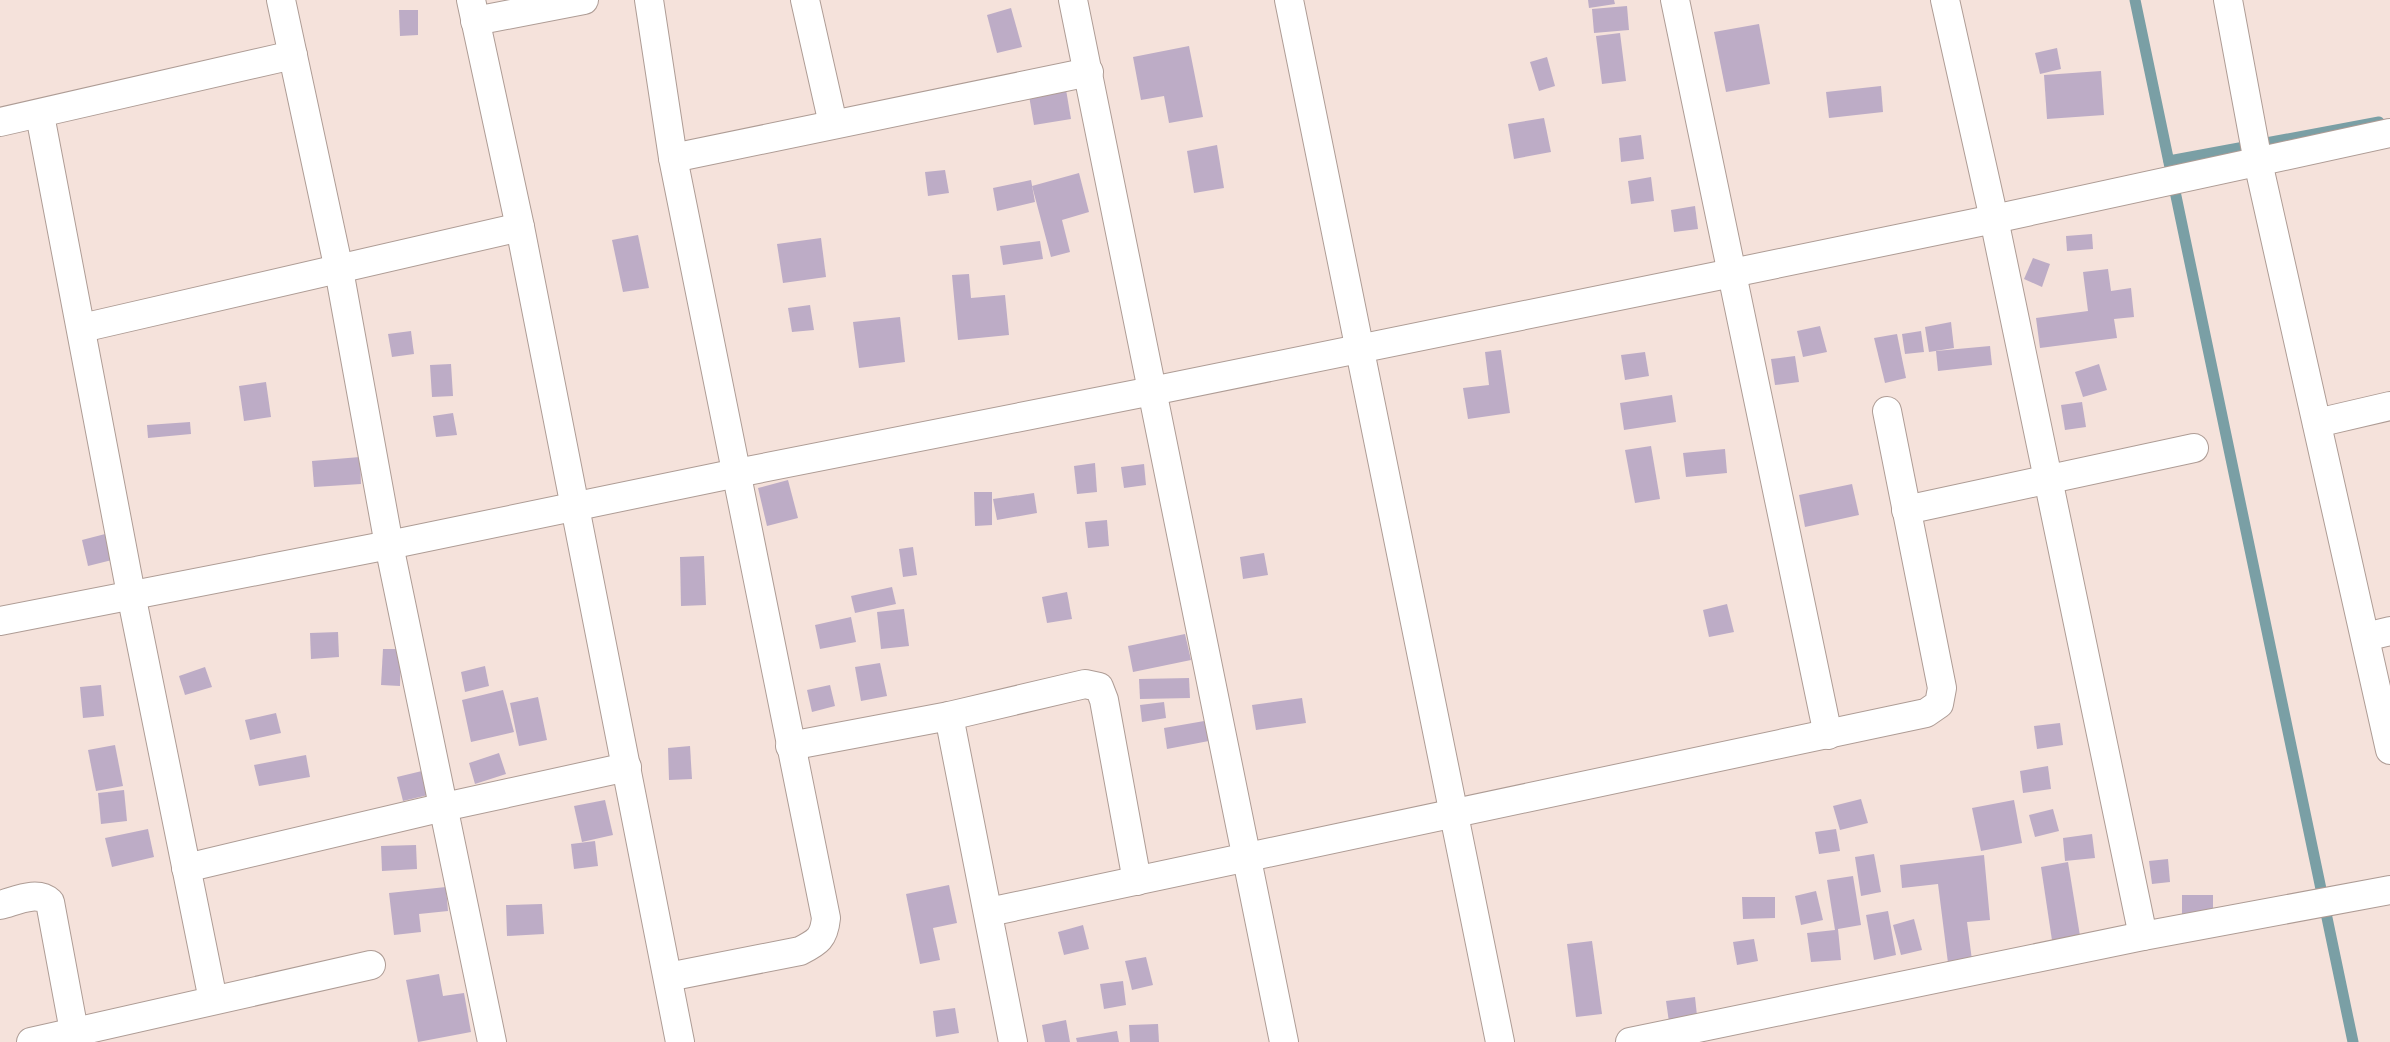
<svg xmlns="http://www.w3.org/2000/svg" width="2390" height="1042" viewBox="0 0 2390 1042" font-family="Karla,sans-serif">
<rect width="100%" height="100%" fill="#f5e2db"/>
<g fill="none" stroke-linecap="round" stroke-linejoin="round">
<!-- stream -->
<g stroke="#7a9fa5" stroke-width="11">
<path d="M2135,0L2353,1042"/>
<path d="M2169,161L2379,122"/>
</g>
</g>
<!-- building -->
<g fill="#bdacc6">
<path d="M1588,0H1614L1615,4L1589,8Z"/>
<path d="M1627,6L1629,30L1594,33L1592,9Z"/>
<path d="M1011,8L1022,47L997,53L987,15Z"/>
<path d="M399,10H418V35L400,36Z"/>
<path d="M1759,24L1770,84L1726,92L1714,32Z"/>
<path d="M1620,33L1626,81L1602,84L1596,36Z"/>
<path d="M1189,46L1203,117L1169,123L1164,96L1141,100L1133,57Z"/>
<path d="M2057,48L2061,69L2040,74L2035,53Z"/>
<path d="M1547,57L1555,86L1539,91L1530,62Z"/>
<path d="M2101,71L2104,115L2047,119L2044,75Z"/>
<path d="M1063,72L1071,119L1034,125L1026,78Z"/>
<path d="M1881,86L1883,112L1829,118L1826,92Z"/>
<path d="M1544,118L1551,152L1514,159L1508,124Z"/>
<path d="M1641,135L1644,159L1621,162L1619,138Z"/>
<path d="M1217,145L1224,188L1194,193L1187,151Z"/>
<path d="M945,170L949,193L928,196L925,172Z"/>
<path d="M1079,173L1089,212L1062,220L1070,252L1051,257L1032,186Z"/>
<path d="M1651,177L1654,201L1631,204L1628,181Z"/>
<path d="M1031,180L1035,202L997,211L993,188Z"/>
<path d="M1695,206L1698,229L1674,232L1671,210Z"/>
<path d="M2092,234L2093,249L2067,251L2066,236Z"/>
<path d="M638,235L649,288L623,292L612,240Z"/>
<path d="M821,238L826,277L783,283L777,244Z"/>
<path d="M1040,241L1043,259L1003,265L1000,246Z"/>
<path d="M2033,258L2050,264L2042,287L2024,279Z"/>
<path d="M2108,269L2111,291L2131,288L2134,317L2114,319L2117,338L2040,348L2036,318L2088,311L2083,272Z"/>
<path d="M969,274L971,298L1005,295L1009,335L958,340L952,275Z"/>
<path d="M810,305L814,330L792,332L788,308Z"/>
<path d="M900,317L905,362L859,368L853,322Z"/>
<path d="M1951,322L1954,348L1929,352L1925,327Z"/>
<path d="M1820,326L1827,352L1803,357L1797,331Z"/>
<path d="M411,331L414,354L392,357L388,334Z"/>
<path d="M1921,331L1924,352L1905,354L1902,334Z"/>
<path d="M1897,334L1906,378L1885,383L1874,338Z"/>
<path d="M1990,346L1992,365L1938,371L1936,351Z"/>
<path d="M1501,350L1510,413L1468,419L1463,388L1489,385L1485,352Z"/>
<path d="M1645,352L1649,376L1625,380L1621,355Z"/>
<path d="M1795,356L1799,382L1775,385L1771,359Z"/>
<path d="M451,364L453,396L432,397L430,365Z"/>
<path d="M2099,364L2107,390L2083,397L2075,372Z"/>
<path d="M266,382L271,417L244,421L239,386Z"/>
<path d="M1672,395L1676,422L1624,430L1620,403Z"/>
<path d="M2082,402L2086,427L2065,430L2061,405Z"/>
<path d="M453,413L457,435L436,437L433,416Z"/>
<path d="M190,422L191,434L148,438L147,425Z"/>
<path d="M1651,446L1660,499L1635,503L1625,450Z"/>
<path d="M1725,449L1727,473L1686,477L1683,453Z"/>
<path d="M360,457L361,484L314,487L312,461Z"/>
<path d="M1095,463L1097,492L1077,494L1074,466Z"/>
<path d="M1144,464L1146,485L1124,488L1121,467Z"/>
<path d="M788,480L798,518L767,526L758,488Z"/>
<path d="M1852,484L1859,515L1805,527L1799,495Z"/>
<path d="M974,492H992V525L975,526Z"/>
<path d="M1034,493L1037,513L997,520L993,499Z"/>
<path d="M1107,520L1109,546L1088,548L1085,522Z"/>
<path d="M109,533L116,559L88,566L82,540Z"/>
<path d="M913,547L917,575L903,577L899,549Z"/>
<path d="M1264,553L1268,575L1243,579L1240,557Z"/>
<path d="M704,556L706,605L681,606L680,557Z"/>
<path d="M892,587L896,604L855,613L851,596Z"/>
<path d="M1067,592L1072,619L1047,623L1042,597Z"/>
<path d="M1727,604L1734,632L1709,637L1703,610Z"/>
<path d="M904,609L909,646L881,649L877,612Z"/>
<path d="M851,617L856,642L820,649L815,625Z"/>
<path d="M338,632L339,657L311,659L310,633Z"/>
<path d="M1185,634L1191,660L1133,672L1128,646Z"/>
<path d="M383,649H401L400,686L381,685Z"/>
<path d="M880,663L887,696L861,701L855,667Z"/>
<path d="M485,666L489,686L465,692L461,672Z"/>
<path d="M205,667L212,687L185,695L179,676Z"/>
<path d="M1189,678L1190,698L1140,699L1139,679Z"/>
<path d="M101,685L104,716L83,718L80,687Z"/>
<path d="M830,685L835,706L812,712L807,690Z"/>
<path d="M503,690L514,732L471,742L462,700Z"/>
<path d="M538,697L547,740L519,746L510,703Z"/>
<path d="M1302,698L1306,723L1256,730L1252,705Z"/>
<path d="M1164,702L1166,718L1142,722L1140,705Z"/>
<path d="M276,713L281,733L250,740L245,720Z"/>
<path d="M1210,720L1214,740L1167,749L1164,728Z"/>
<path d="M2060,723L2063,745L2037,749L2034,726Z"/>
<path d="M115,745L123,786L96,791L88,750Z"/>
<path d="M690,746L692,779L669,780L668,748Z"/>
<path d="M499,753L506,774L475,784L469,763Z"/>
<path d="M306,755L310,777L259,786L254,765Z"/>
<path d="M2048,766L2051,789L2023,793L2020,771Z"/>
<path d="M422,771L428,795L403,801L397,777Z"/>
<path d="M124,790L127,821L101,824L98,793Z"/>
<path d="M1861,799L1868,823L1840,830L1833,806Z"/>
<path d="M605,800L613,835L582,842L574,806Z"/>
<path d="M2014,800L2022,843L1981,851L1972,808Z"/>
<path d="M2053,809L2059,831L2035,837L2029,815Z"/>
<path d="M148,829L154,857L112,867L105,838Z"/>
<path d="M1836,829L1840,851L1819,854L1815,832Z"/>
<path d="M2092,834L2095,858L2065,861L2063,838Z"/>
<path d="M595,841L598,866L574,869L571,844Z"/>
<path d="M416,845L417,869L382,871L381,846Z"/>
<path d="M1874,854L1881,892L1861,896L1855,857Z"/>
<path d="M1984,855L1990,920L1967,922L1972,960L1948,963L1938,884L1902,888L1900,865Z"/>
<path d="M2168,859L2170,882L2152,884L2149,861Z"/>
<path d="M2068,862L2081,942L2053,947L2041,867Z"/>
<path d="M1853,876L1861,925L1838,929L1841,960L1811,962L1807,933L1835,930L1827,880Z"/>
<path d="M949,885L957,923L933,928L940,960L920,964L906,894Z"/>
<path d="M446,887L448,911L419,914L421,932L394,935L389,893Z"/>
<path d="M1816,891L1823,920L1801,925L1795,896Z"/>
<rect x="2182" y="895" width="31" height="19"/>
<path d="M1742,897H1775V918L1743,919Z"/>
<path d="M542,904L544,934L507,936L506,905Z"/>
<path d="M1888,911L1896,955L1874,960L1866,915Z"/>
<path d="M1914,919L1922,950L1901,955L1893,925Z"/>
<path d="M1083,925L1089,949L1064,955L1058,932Z"/>
<path d="M1754,939L1758,961L1737,965L1733,942Z"/>
<path d="M1592,941L1602,1014L1576,1017L1567,944Z"/>
<path d="M1146,957L1153,985L1132,990L1125,961Z"/>
<path d="M439,974L443,996L464,993L471,1032L418,1042L406,980Z"/>
<path d="M1123,981L1126,1005L1104,1009L1100,984Z"/>
<path d="M1695,997L1698,1025L1670,1029L1666,1001Z"/>
<path d="M955,1008L959,1033L936,1037L933,1011Z"/>
<path d="M1066,1020L1070,1042H1045L1042,1025Z"/>
<path d="M1158,1024L1159,1042H1130L1129,1025Z"/>
<path d="M1117,1031L1119,1042H1077L1076,1038Z"/>
</g>
<g fill="none" stroke-linecap="round" stroke-linejoin="round">
<defs>
<g id="minor">
<path d="M281,0L339,270L389,545L492,1042"/>
<path d="M471,0L520,227L680,1042"/>
<path d="M649,0L673,158L826,918C824,938 818,942 800,951L668,977"/>
<path d="M805,0L833,124"/>
<path d="M1073,0L1284,1042"/>
<path d="M1289,0L1500,1042"/>
<path d="M1675,0L1828,735"/>
<path d="M1945,0L1994,219L2143,936"/>
<path d="M2228,0L2258,162L2390,750"/>
<path d="M475,21L584,0"/>
<path d="M40,115L131,594L213,1000"/>
<path d="M0,122L293,55"/>
<path d="M673,158L1089,72"/>
<path d="M82,328L520,227"/>
<path d="M2317,423L2390,406"/>
<path d="M1906,510L2194,448"/>
<path d="M0,621L389,545L737,473L1152,391L1732,273L1994,219L2390,133"/>
<path d="M2365,637L2390,631"/>
<path d="M949,716L1013,1042"/>
<path d="M790,746L949,716L1085,684L1099,687L1104,700L1137,881"/>
<path d="M186,868L444,807L627,767"/>
<path d="M0,905C16,901 37,890 50,902L76,1042"/>
<path d="M989,912L1926,713L1939,704L1942,688L1887,411"/>
<path d="M31,1042L371,965"/>
<path d="M1630,1042L2143,936L2390,890"/>
</g>
</defs>
<!-- minor casing -->
<use href="#minor" stroke="#ae9c95" stroke-width="30"/>
<!-- minor -->
<use href="#minor" stroke="#fff" stroke-width="28"/>
</g>
</svg>
